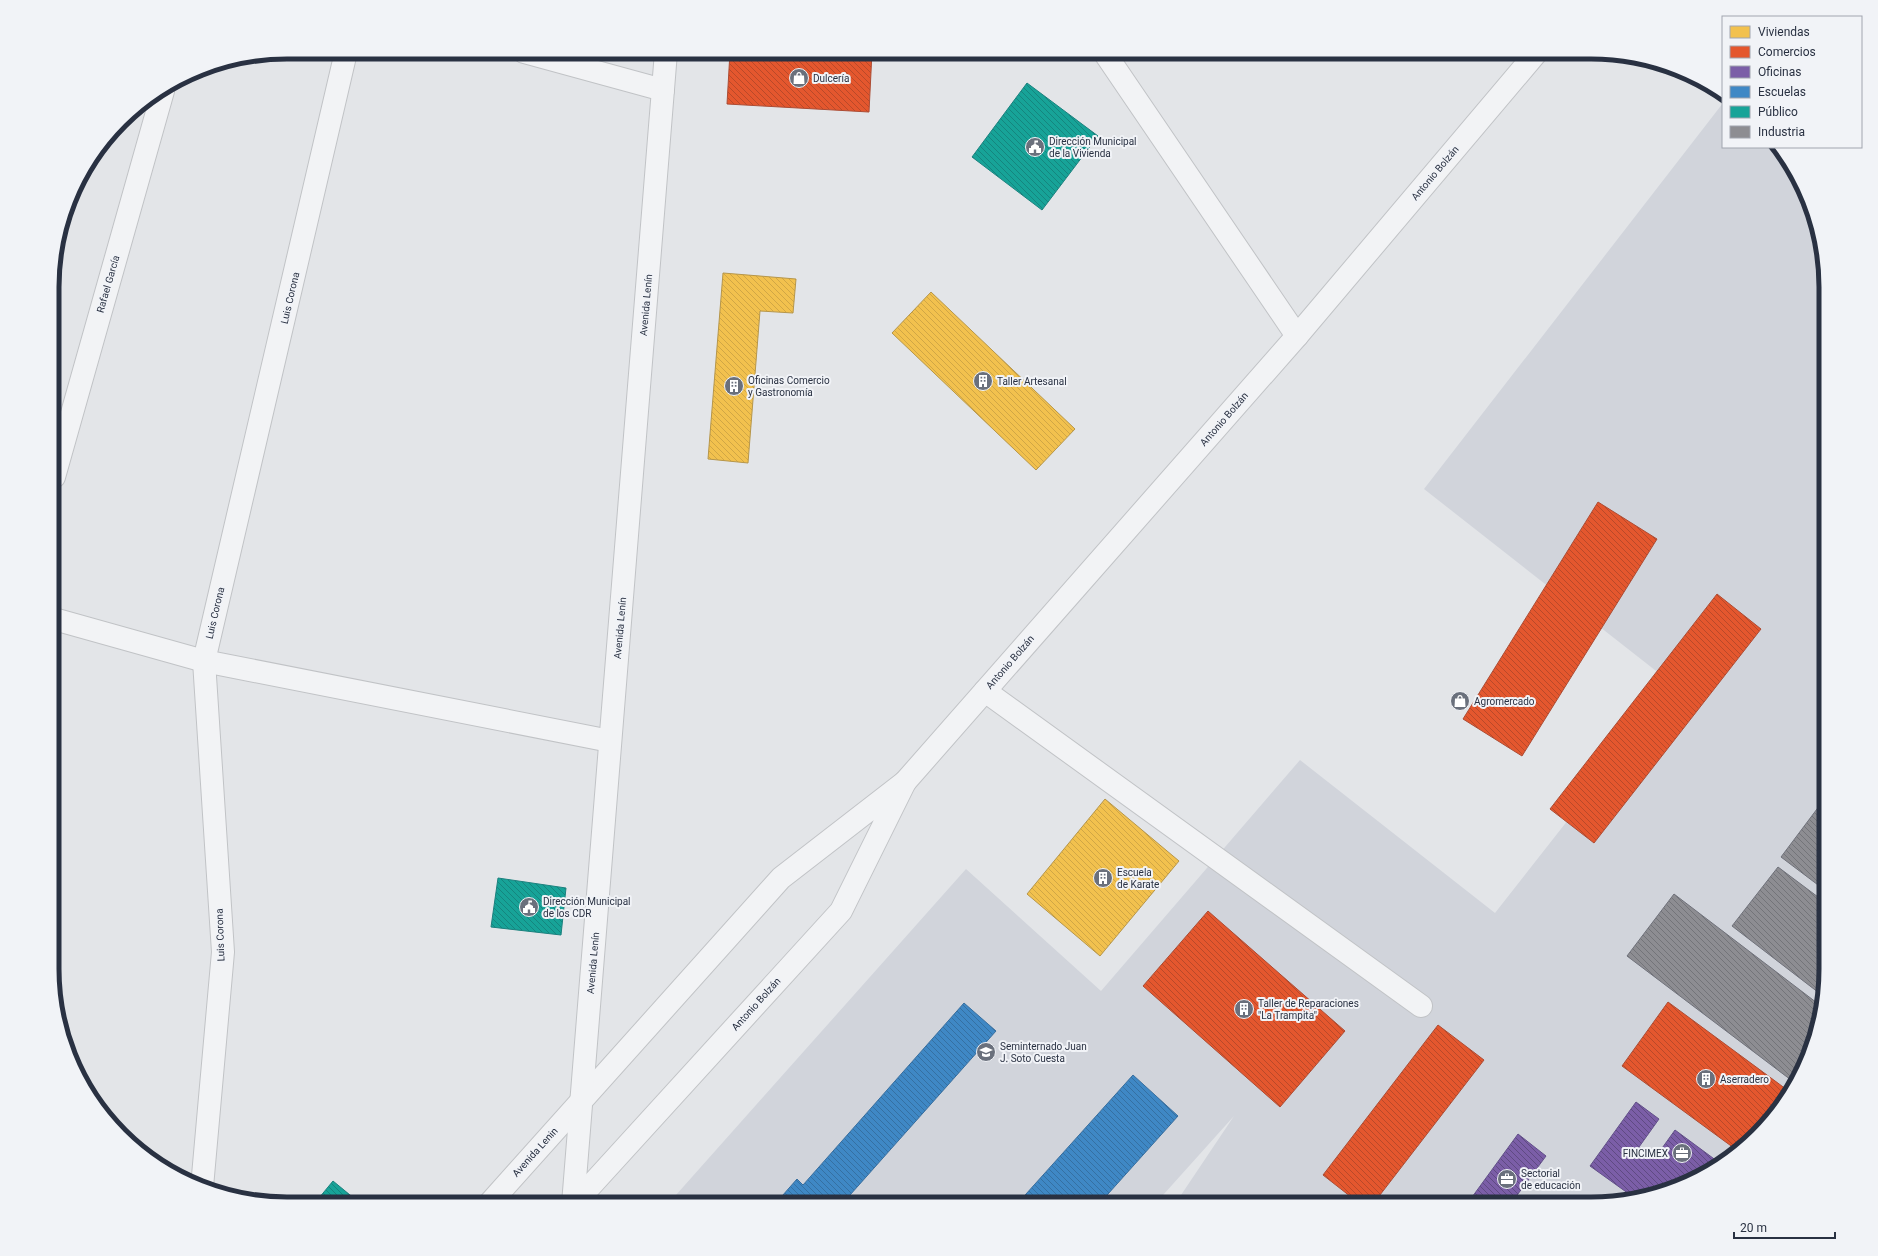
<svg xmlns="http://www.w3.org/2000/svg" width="1878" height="1256" viewBox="0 0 1878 1256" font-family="Roboto,sans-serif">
<defs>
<pattern id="homes-back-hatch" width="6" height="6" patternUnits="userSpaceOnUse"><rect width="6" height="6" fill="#f2c14e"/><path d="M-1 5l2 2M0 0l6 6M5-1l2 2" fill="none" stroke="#d0a645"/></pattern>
<pattern id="shops-back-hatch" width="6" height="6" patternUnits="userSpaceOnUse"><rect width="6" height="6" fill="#e4572e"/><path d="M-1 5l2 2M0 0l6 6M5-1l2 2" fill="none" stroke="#b94929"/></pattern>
<pattern id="offices-back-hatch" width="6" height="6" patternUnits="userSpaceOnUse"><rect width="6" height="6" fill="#7b5ea7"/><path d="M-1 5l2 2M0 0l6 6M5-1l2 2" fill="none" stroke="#5f4a82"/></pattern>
<pattern id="schools-back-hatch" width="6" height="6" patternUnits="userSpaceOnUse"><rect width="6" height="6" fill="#3f88c5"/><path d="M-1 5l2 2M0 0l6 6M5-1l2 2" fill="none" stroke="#3570a2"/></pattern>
<pattern id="public-back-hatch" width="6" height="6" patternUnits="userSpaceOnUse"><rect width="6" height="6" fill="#17a398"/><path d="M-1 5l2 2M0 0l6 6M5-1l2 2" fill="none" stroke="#15857e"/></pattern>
<pattern id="industry-back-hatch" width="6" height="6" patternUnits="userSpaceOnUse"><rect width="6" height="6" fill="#8d8d92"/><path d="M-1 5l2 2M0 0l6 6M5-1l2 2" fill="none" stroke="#737479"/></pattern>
</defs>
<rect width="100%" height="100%" fill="#e3e5e8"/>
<!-- built -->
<path fill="#d1d4db" d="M1723,103V147H1779L1795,170L1818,226L1826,271V985L1814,1045L1786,1100L1746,1146L1708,1173L1652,1196L1607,1204H1175L1234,1116L1155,1204H668L966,869L1101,991L1300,760L1495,913L1674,685L1424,489Z"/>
<!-- homes -->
<g fill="url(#homes-back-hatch)" stroke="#b6964a">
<path d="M723,273L796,279L793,313L760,311L748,463L708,459Z"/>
<path d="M931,292L1075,429L1036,470L892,333Z"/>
<path d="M1105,799L1179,861L1100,956L1027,894Z"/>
</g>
<!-- shops -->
<g fill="url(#shops-back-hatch)" stroke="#ac4c34">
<path d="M730,52H872L869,112L727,104Z"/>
<path d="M1598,502L1657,539L1522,756L1463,719Z"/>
<path d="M1717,594L1761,629L1594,843L1550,809Z"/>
<path d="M1208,911L1345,1031L1280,1107L1143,986Z"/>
<path d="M1668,1002L1790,1092L1786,1100L1746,1146L1738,1151L1622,1066Z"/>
<path d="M1438,1025L1484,1060L1373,1204H1360L1323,1175Z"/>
</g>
<!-- offices -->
<g fill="url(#offices-back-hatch)" stroke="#625089">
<path d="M1636,1102L1659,1119L1639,1147L1655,1158L1675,1130L1721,1164L1708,1173L1652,1196L1636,1199L1590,1166Z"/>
<path d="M1518,1134L1546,1156L1512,1202L1514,1204H1467Z"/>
</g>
<!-- schools -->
<g fill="url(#schools-back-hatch)" stroke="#386e9e">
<path d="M964,1003L996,1031L850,1195L860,1204H775L797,1179L803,1185Z"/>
<path d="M1133,1075L1178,1116L1099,1204H1017Z"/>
</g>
<!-- public -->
<g fill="url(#public-back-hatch)" stroke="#1c817e">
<path d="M1027,83L1098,136L1042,210L972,157Z"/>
<path d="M498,878L566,888L561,935L491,927Z"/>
<path d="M333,1181L361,1204H314Z"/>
</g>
<!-- industry -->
<g fill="url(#industry-back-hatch)" stroke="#6f717a">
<path d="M1826,797V891L1781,857Z"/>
<path d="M1778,867L1826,903V985L1823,996L1732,926Z"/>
<path d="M1674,894L1821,1006L1814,1045L1795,1083L1627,956Z"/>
</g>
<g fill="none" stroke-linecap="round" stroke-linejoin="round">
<defs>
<g id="minor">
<path d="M524,52L663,90"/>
<path d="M1104,52L1297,336"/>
<path d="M54,477L163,91"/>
<path d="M54,619L204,661L610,741"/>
<path d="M985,691L1421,1006"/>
<path d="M905,782L1297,336L1537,52"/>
<path d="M202,1187L223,952L204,661L346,52"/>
<path d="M489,1204L781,878L905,782L841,911L574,1204"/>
<path d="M573,1204L666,52"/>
</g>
</defs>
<!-- minor casing -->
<use href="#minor" stroke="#c1c3c6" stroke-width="24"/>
<!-- minor -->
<use href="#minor" stroke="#f2f3f5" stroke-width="22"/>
</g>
<!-- icons -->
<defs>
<symbol id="shop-disc" viewBox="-11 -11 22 22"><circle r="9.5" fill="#6a707c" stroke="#f1f3f7"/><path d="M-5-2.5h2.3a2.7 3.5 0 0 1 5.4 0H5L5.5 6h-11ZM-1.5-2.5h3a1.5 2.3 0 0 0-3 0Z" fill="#fff"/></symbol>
<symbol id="civic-disc" viewBox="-11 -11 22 22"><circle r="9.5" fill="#6a707c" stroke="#f1f3f7"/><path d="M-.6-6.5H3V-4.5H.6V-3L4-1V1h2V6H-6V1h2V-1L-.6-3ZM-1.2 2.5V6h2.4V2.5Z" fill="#fff"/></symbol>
<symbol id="building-disc" viewBox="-11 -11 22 22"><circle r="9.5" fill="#6a707c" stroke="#f1f3f7"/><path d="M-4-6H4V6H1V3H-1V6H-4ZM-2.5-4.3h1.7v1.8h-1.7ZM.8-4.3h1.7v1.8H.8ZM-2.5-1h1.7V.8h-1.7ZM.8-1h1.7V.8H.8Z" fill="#fff"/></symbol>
<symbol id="school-disc" viewBox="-11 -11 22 22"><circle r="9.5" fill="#6a707c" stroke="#f1f3f7"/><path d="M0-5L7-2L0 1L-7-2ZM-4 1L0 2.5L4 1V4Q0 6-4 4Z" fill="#fff"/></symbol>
<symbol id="office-disc" viewBox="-11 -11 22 22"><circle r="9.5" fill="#6a707c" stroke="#f1f3f7"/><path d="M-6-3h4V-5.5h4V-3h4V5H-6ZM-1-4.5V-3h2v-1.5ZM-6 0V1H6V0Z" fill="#fff"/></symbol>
</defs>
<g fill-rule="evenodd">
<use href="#shop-disc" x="788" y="67" width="22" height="22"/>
<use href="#civic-disc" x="1024" y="136" width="22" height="22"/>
<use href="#building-disc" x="972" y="370" width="22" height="22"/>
<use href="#building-disc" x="723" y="375" width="22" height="22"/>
<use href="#shop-disc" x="1449" y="690" width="22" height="22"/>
<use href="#building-disc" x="1092" y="867" width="22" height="22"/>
<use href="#civic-disc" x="518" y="896" width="22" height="22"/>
<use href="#building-disc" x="1233" y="998" width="22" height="22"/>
<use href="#school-disc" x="975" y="1041" width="22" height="22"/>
<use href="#building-disc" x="1695" y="1068" width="22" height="22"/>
<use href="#office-disc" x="1671" y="1142" width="22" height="22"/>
<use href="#office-disc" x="1496" y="1168" width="22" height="22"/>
</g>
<g text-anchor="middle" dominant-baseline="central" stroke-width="4" stroke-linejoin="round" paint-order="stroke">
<!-- poi labels -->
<g font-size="10" fill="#293142" stroke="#f1f3f7" text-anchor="start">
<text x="813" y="78">Dulcería</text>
<text x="1049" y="141">Dirección Municipal<tspan x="1049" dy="12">de la Vivienda</tspan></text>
<text x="748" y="380">Oficinas Comercio<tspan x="748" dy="12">y Gastronomía</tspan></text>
<text x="997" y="381">Taller Artesanal</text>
<text x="1474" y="701">Agromercado</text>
<text x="1117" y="872">Escuela<tspan x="1117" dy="12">de Karate</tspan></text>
<text x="543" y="901">Dirección Municipal<tspan x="543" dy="12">de los CDR</tspan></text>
<text x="1258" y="1003">Taller de Reparaciones<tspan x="1258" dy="12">"La Trampita"</tspan></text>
<text x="1000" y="1046">Seminternado Juan<tspan x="1000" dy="12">J. Soto Cuesta</tspan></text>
<text x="1720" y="1079">Aserradero</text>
<text x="1668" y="1153" text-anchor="end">FINCIMEX</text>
<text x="1521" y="1173">Sectorial<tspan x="1521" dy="12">de educación</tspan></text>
</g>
<!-- street labels -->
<g font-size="10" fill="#293142" stroke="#f1f3f7">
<text transform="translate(1435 173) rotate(-50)">Antonio Bolzán</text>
<text transform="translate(108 284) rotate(-74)">Rafael García</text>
<text transform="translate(290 298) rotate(-77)">Luis Corona</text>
<text transform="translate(646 305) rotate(-85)">Avenida Lenín</text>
<text transform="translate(1224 419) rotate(-49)">Antonio Bolzán</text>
<text transform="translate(215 613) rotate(-77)">Luis Corona</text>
<text transform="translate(620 628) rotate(-85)">Avenida Lenín</text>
<text transform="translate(1010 662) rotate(-49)">Antonio Bolzán</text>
<text transform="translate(220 935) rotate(-92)">Luis Corona</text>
<text transform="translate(593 963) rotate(-85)">Avenida Lenín</text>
<text transform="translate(756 1004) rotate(-48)">Antonio Bolzán</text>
<text transform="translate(535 1152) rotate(-48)">Avenida Lenin</text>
</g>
</g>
<!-- crop -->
<path d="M0 0H1878V1256H0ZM287 59H1591A228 228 0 0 1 1819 287V969A228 228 0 0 1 1591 1197H287A228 228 0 0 1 59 969V287A228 228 0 0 1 287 59Z" fill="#f1f3f7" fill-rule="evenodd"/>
<path fill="none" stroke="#293142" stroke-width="5" d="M287 59H1591A228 228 0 0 1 1819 287V969A228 228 0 0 1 1591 1197H287A228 228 0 0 1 59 969V287A228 228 0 0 1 287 59Z"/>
<!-- legend -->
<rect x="1722" y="16" width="140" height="132" fill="#f1f3f7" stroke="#a1a5af"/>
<rect x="1730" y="26" width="20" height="12" fill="#f2c14e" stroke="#a1a5af"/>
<text x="1758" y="36" font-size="12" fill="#293142">Viviendas</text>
<rect x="1730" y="46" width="20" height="12" fill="#e4572e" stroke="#a1a5af"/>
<text x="1758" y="56" font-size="12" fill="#293142">Comercios</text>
<rect x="1730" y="66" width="20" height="12" fill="#7b5ea7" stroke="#a1a5af"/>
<text x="1758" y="76" font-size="12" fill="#293142">Oficinas</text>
<rect x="1730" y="86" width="20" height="12" fill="#3f88c5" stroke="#a1a5af"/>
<text x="1758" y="96" font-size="12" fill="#293142">Escuelas</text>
<rect x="1730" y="106" width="20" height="12" fill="#17a398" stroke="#a1a5af"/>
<text x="1758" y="116" font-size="12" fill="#293142">Público</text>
<rect x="1730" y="126" width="20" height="12" fill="#8d8d92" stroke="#a1a5af"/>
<text x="1758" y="136" font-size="12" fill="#293142">Industria</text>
<!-- scale -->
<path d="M1734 1232v6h101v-6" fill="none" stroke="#293142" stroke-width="2"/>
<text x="1740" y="1232" font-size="12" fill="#293142" stroke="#f1f3f7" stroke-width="3" paint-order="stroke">20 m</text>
</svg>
